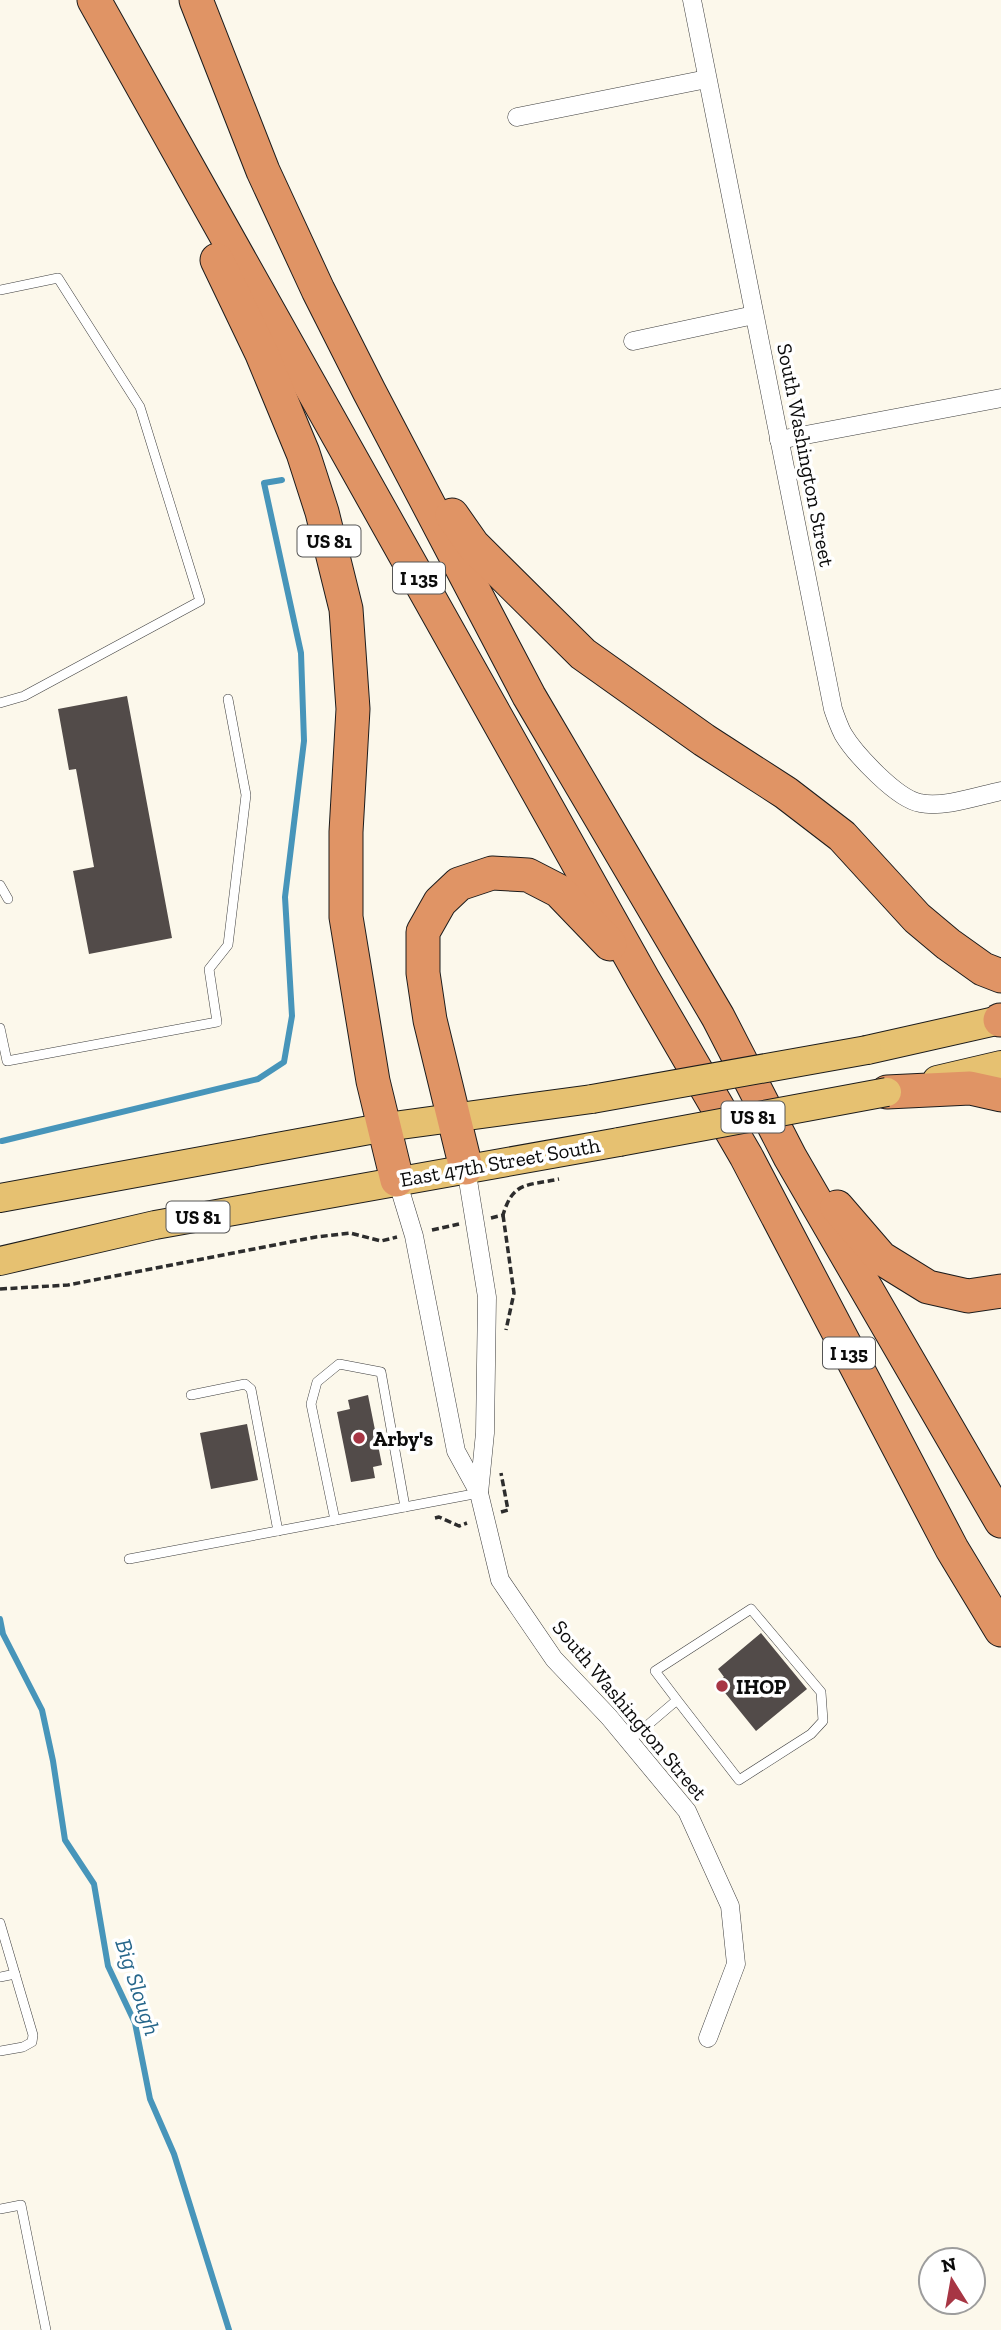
<svg xmlns="http://www.w3.org/2000/svg" width="1001" height="2330" viewBox="0 0 1001 2330" font-family="'Zilla Slab',serif">
<rect width="100%" height="100%" fill="#fcf8eb"/>
<g fill="none" stroke-linecap="round" stroke-linejoin="round">
<!-- stream -->
<g stroke="#4795ba" stroke-width="6">
<path d="M2,1141L258,1079L284,1062L292,1016L285,897L304,741L301,653L264,483L282,480"/>
<path d="M0,1619L3,1634L42,1710L53,1761L65,1840L94,1884L108,1966L135,2023L150,2099L174,2154L229,2330"/>
</g>
</g>
<!-- building -->
<g fill="#524b49">
<path d="M127,696L172,938L89,954L73,871L94,867L76,769L69,770L58,709Z"/>
<path d="M368,1395L382,1465L373,1467L375,1478L351,1482L337,1412L350,1409L348,1400Z"/>
<path d="M247,1424L258,1480L211,1489L200,1433Z"/>
<path d="M761,1633L807,1689L756,1731L717,1683L724,1677L718,1669Z"/>
</g>
<g fill="none" stroke-linecap="round" stroke-linejoin="round">
<defs>
<g id="service">
<path d="M0,290L58,278L140,407L200,601L24,696L0,703"/>
<path d="M0,885L8,899"/>
<path d="M0,1028L7,1061L217,1022L209,969L228,945L246,795L228,699"/>
<path d="M191,1395L245,1384L251,1389L278,1531"/>
<path d="M335,1520L311,1404L317,1382L339,1364L381,1372L405,1507"/>
<path d="M129,1559L479,1493"/>
<path d="M629,1741L677,1700L655,1671L751,1609L821,1692L823,1721L811,1734L739,1780L677,1700"/>
<path d="M0,1923L33,2035L32,2042L23,2047L0,2051"/>
<path d="M0,1977L15,1974"/>
<path d="M0,2209L21,2205L46,2330"/>
</g>
<g id="minor">
<path d="M692,0L833,709C836,718 839,726 843,734C855,754 897,799 920,803C943,808 978,796 1001,791"/>
<path d="M517,117L707,79"/>
<path d="M633,341L754,315"/>
<path d="M779,440L1001,398"/>
<path d="M466,1168L487,1297L485,1433L479,1493"/>
<path d="M397,1180L414,1236L456,1451L479,1493L500,1580L554,1659L609,1717L687,1811L730,1906L736,1964L708,2038"/>
</g>
<g id="primary">
<path d="M867,1050L1000,1020"/>
<path d="M937,1080L1001,1065"/>
<path d="M0,1198L386,1127L592,1099"/>
<path d="M0,1261L155,1225L619,1142"/>
</g>
<g id="motorway">
<path d="M94,0L643,979L746,1156L952,1549L1001,1630"/>
<path d="M196,0L263,171L318,290L369,391L529,696L718,1017L790,1157L1001,1521"/>
<path d="M217,260L262,354L303,453L322,512L346,609L353,709L346,832V917L373,1081L397,1180"/>
<path d="M452,515L473,545L583,654L704,740L786,793L842,836L917,918L948,944L983,969L1001,976"/>
<path d="M1000,1020H1001"/>
<path d="M887,1092L970,1088L1001,1095"/>
<path d="M466,1168L430,1020L423,973V932L440,902L459,884L492,873L528,875L559,891L610,944"/>
<path d="M837,1207L881,1258L928,1287L968,1296L1001,1291"/>
</g>
</defs>
<!-- service casing -->
<use href="#service" stroke="#3e3e3e" stroke-width="10"/>
<!-- minor casing -->
<use href="#minor" stroke="#3e3e3e" stroke-width="19"/>
<!-- primary casing -->
<use href="#primary" stroke="#1c1c1c" stroke-width="30"/>
<!-- motorway casing -->
<use href="#motorway" stroke="#1c1c1c" stroke-width="35"/>
<!-- path -->
<g stroke="#2d2d2d" stroke-width="3.5" stroke-dasharray="7 3.5" stroke-linecap="butt">
<path d="M503,1215L514,1293L506,1330"/>
<path d="M491,1218L503,1215C513,1181 527,1186 559,1179"/>
<path d="M432,1230L459,1224"/>
<path d="M0,1289L68,1285L316,1237L350,1233L381,1241L397,1237"/>
<path d="M501,1512L508,1510L501,1473"/>
<path d="M435,1518L439,1517L459,1526L467,1523"/>
</g>
<!-- service -->
<use href="#service" stroke="#fff" stroke-width="9"/>
<!-- minor -->
<use href="#minor" stroke="#fff" stroke-width="18"/>
<!-- primary -->
<use href="#primary" stroke="#e6c171" stroke-width="28"/>
<!-- motorway -->
<use href="#motorway" stroke="#e09465" stroke-width="33"/>
<defs>
<g id="primary-bridge">
<path d="M592,1099L867,1050"/>
<path d="M619,1142L887,1092"/>
</g>
</defs>
<!-- primary-bridge casing -->
<use href="#primary-bridge" stroke="#1c1c1c" stroke-width="30" stroke-linecap="butt"/>
<!-- primary-bridge -->
<use href="#primary-bridge" stroke="#e6c171" stroke-width="28"/>
</g>
<!-- markers -->
<g fill="#a73644" stroke="#fff" stroke-width="2.5">
<circle cx="359" cy="1438" r="7"/>
<circle cx="722" cy="1686" r="7"/>
</g>
<g text-anchor="middle" dominant-baseline="central" stroke-width="7" stroke-linejoin="round" paint-order="stroke">
<!-- shield labels -->
<g fill="#fff" stroke="#545454" stroke-width="2">
<rect x="297.5" y="525.5" width="63" height="31" rx="5"/>
<rect x="393" y="562.5" width="52" height="31" rx="5"/>
<rect x="721.5" y="1101.5" width="63" height="31" rx="5"/>
<rect x="166.5" y="1201.5" width="63" height="31" rx="5"/>
<rect x="823" y="1337.5" width="52" height="31" rx="5"/>
</g>
<g font-size="19" font-weight="bold" fill="#0b0b0b">
<text x="329" y="541">US 81</text>
<text x="419" y="578">I 135</text>
<text x="753" y="1117">US 81</text>
<text x="198" y="1217">US 81</text>
<text x="849" y="1353">I 135</text>
</g>
<!-- street labels -->
<g font-size="21" fill="#0b0b0b" stroke="#fff">
<text transform="translate(806 455) rotate(79)">South Washington Street</text>
<text transform="translate(500 1162) rotate(-10)">East 47th Street South</text>
<text transform="translate(630 1710) rotate(50)">South Washington Street</text>
</g>
<!-- poi labels -->
<g font-size="21" font-weight="bold" fill="#0b0b0b" stroke="#fff" text-anchor="start">
<text x="373" y="1438">Arby's</text>
<text x="736" y="1686">IHOP</text>
</g>
<!-- water labels -->
<g font-size="23" font-style="italic" fill="#26668b" stroke="#fff">
<text transform="translate(138 1987) rotate(72)">Big Slough</text>
</g>
</g>
<!-- north arrow -->
<g transform="translate(952 2281) rotate(349)"><circle r="33" fill="#ffffff" stroke="#9d9d9d" stroke-width="2"/>
<path d="M0-5L12 26L0 18L-12 26Z" fill="#a73644"/>
<text y="-10" font-size="19" font-weight="bold" text-anchor="middle" fill="#0b0b0b">N</text>
</g>
</svg>
